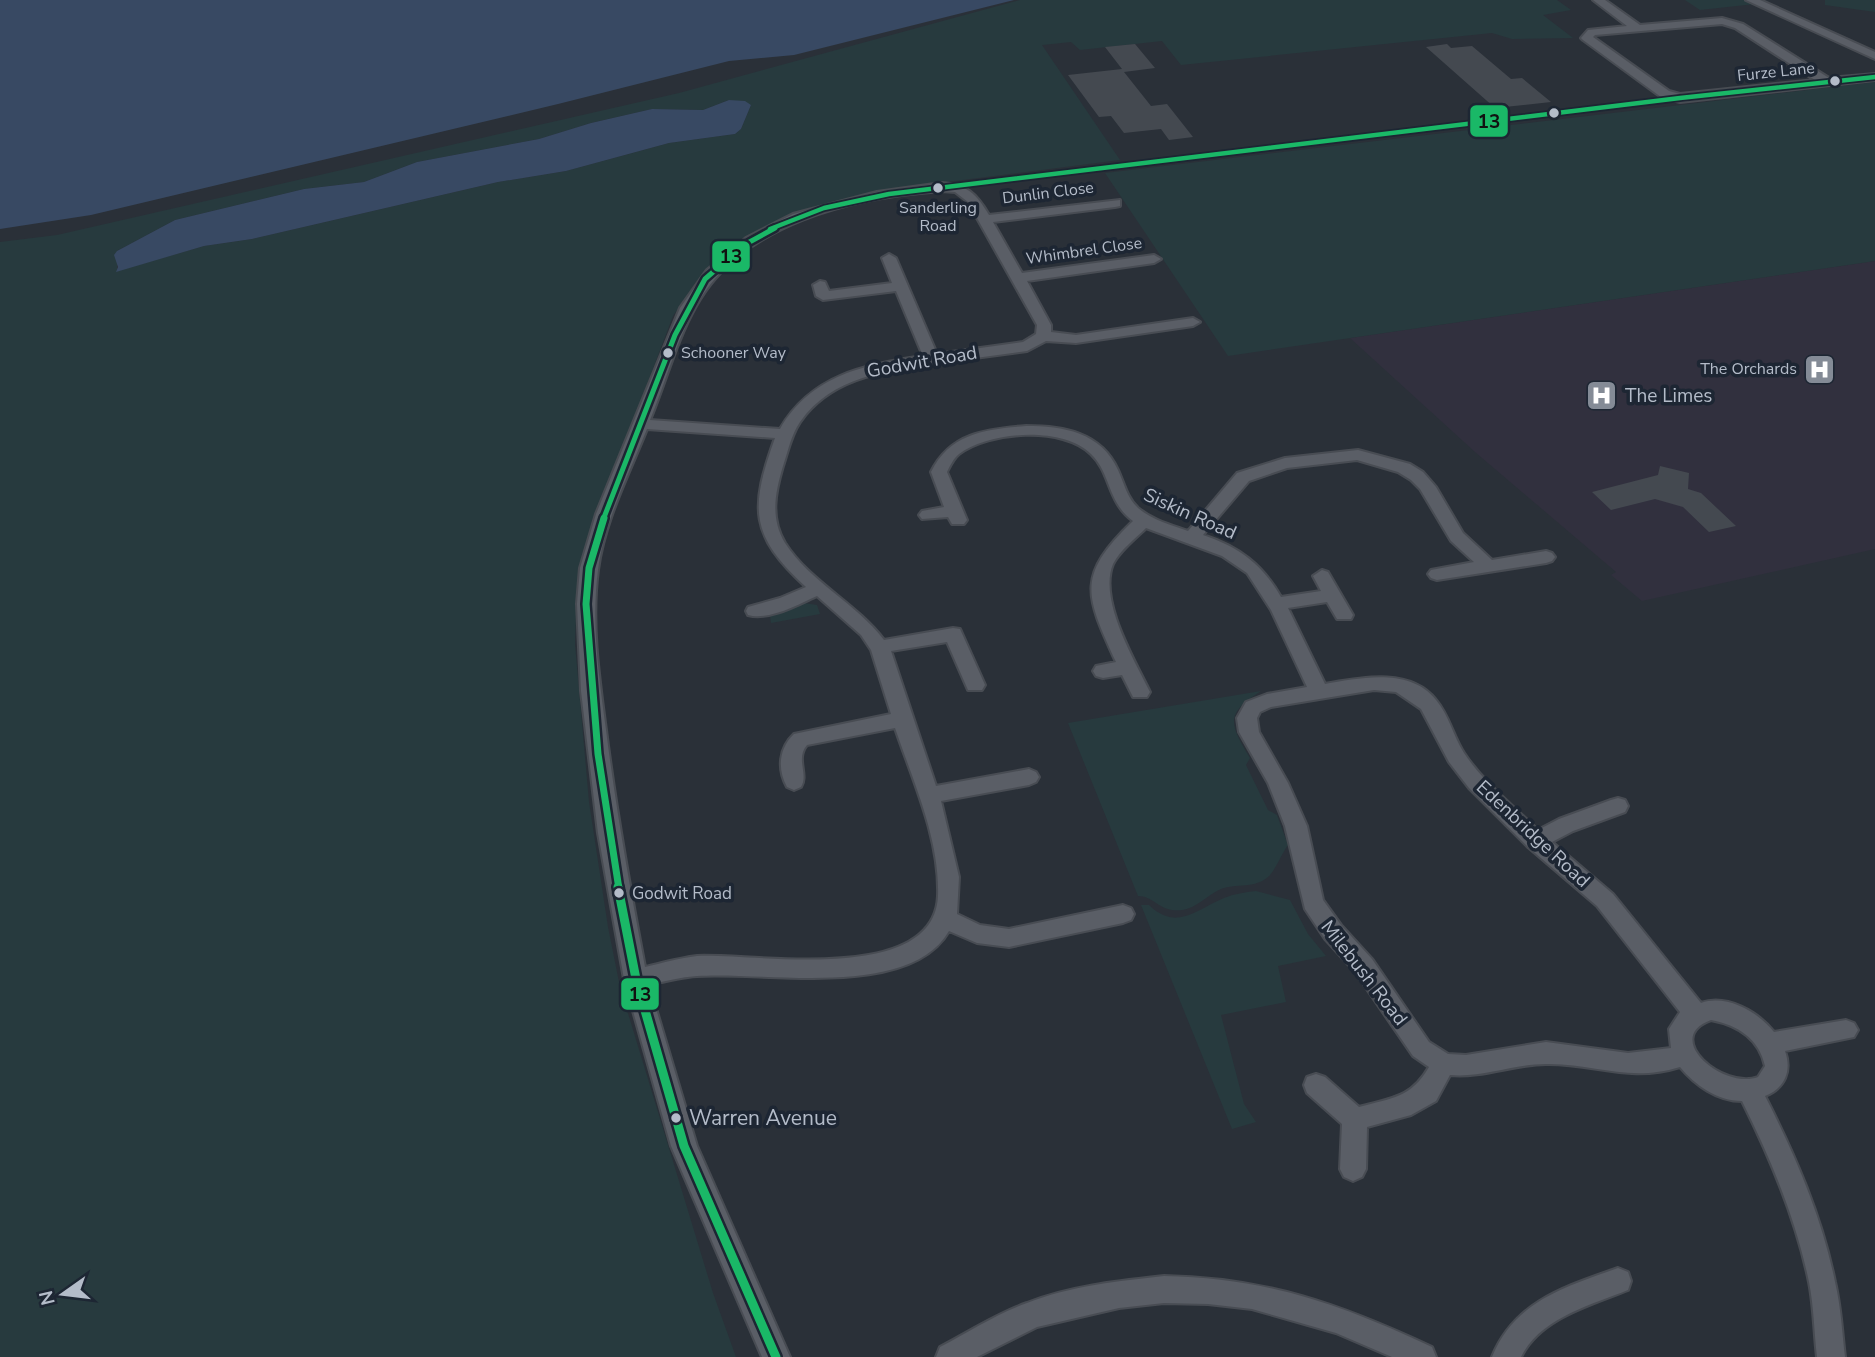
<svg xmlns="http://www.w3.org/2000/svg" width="1875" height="1357" viewBox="0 0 1875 1357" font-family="'Nunito Sans',sans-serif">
<rect width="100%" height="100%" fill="#2a3038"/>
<!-- medical -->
<path fill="#31303e" d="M1875,261V549L1642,601L1611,575L1616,572L1475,452L1350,338Z"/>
<!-- green -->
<g fill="#273a3e" fill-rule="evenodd">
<path d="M1020,0H1557L1571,10L1543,15L1573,38L1512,39L1492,33L1181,65L1162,41L1080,50L1071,42L1042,45L1120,160L899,188L836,201L782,218L740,241L718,258L696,282L673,316L584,550L577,585L575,644L589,802L608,927L620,987L713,1293L736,1357H0V242L57,235L679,93ZM729,100L751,105L741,129L735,134L669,143L566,171L498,182L252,239L204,246L117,271V251L175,220L304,189L364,182L417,162L539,139L591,123L652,109L703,110Z"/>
<path d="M1685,0H1746L1755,4L1700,10Z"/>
<path d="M1825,0H1875V12L1825,5Z"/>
<path d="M1875,82V261L1228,356L1105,173Z"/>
<path d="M804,603L817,605L820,614L771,623L770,615Z"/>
<path d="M1261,691C1225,714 1229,723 1250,758L1246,765L1268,810L1277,815L1288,845C1282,853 1275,871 1268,877C1254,889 1237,883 1221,889C1203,897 1194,913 1172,910C1158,908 1152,896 1138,896L1068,723Z"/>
<path d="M1256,891L1290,900L1308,934L1326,956L1278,966L1286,1002L1221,1015L1244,1104L1256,1122L1232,1129L1141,905H1149C1177,932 1197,909 1224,898C1234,894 1245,892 1256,891Z"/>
</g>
<!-- water -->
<g fill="#384963">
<path d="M0,0H1014L794,55L729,61L558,104L91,215L0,229Z"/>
<path d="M729,100L745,101L751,105L741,129L735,134L669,143L566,171L498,182L252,239L204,246L116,272L118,267L114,255L117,251L175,220L304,189L364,182L417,162L539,139L591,123L652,109L703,110Z"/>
</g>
<!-- building -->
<g fill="#444950">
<path d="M1135,44L1155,68L1124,72L1151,106L1167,104L1193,137L1169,140L1161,129L1124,133L1111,116L1099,117L1068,75L1122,69L1105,47Z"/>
<path d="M1447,44L1451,48L1472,46L1511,79L1522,78L1551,102L1495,108L1426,47Z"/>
<path d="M1660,466L1689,473L1688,489L1701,493L1736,526L1709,532L1683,507L1655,499L1611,510L1592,492L1658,475Z"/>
</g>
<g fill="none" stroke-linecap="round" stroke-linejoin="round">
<defs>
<g id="minor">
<path d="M1593,0H1605L1640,25L1722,18L1743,24L1829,78L1875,74V80L1680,102L1661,97L1583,40L1581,38L1588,30L1627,26ZM1722,24L1735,28L1815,80L1680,94L1669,91L1593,37L1595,35Z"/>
<path d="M1746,0H1760L1875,52V59Z"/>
<path d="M942,183C967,185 976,193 989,215L1120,200V206L1115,207L993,222L1022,273L1154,255L1161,259L1154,263L1027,281L1051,325V332L1076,335L1193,318L1200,322L1193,326L1076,343L1046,341L1027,351C997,355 967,359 937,363C887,371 832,376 800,422C791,435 788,451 783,466C775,493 770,518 785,543C810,582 856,603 884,640L953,628L960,629L985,685L982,690H968L947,642L891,651L936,786L1029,769L1036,772L1039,777L1036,782L1029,785L941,801L959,877L957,914L980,925L1009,929L1123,905L1131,908L1134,914L1131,920L1123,923L1009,947L977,943L949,931C909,1000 764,971 697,976C681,977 665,981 649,985L697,1146L790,1357H762L671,1146L624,979L598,833L581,691L577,604L580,568L596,514L680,308L707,270L746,238L793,214L877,192ZM942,191L955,192L968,202L1037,325L1036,334L1023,342L937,354L896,258L889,254L882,258L892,283L829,291L825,282L820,281L813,285L816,296L823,300L896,291L923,356C866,364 811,375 780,429L650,420C665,384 677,339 696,306C742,223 853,197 942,191ZM647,429L775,438C750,508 749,535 806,587L780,598L748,607L746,611L748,615C769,621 799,604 817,596L861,635L871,650L891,714L794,734C779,748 777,769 787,787L794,790L801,787C809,774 795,759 807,745L895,728C913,781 940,839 938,896C934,986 754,953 697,956C680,958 662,963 645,967C630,888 616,810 606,730C599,678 591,622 598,570C604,522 629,474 647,429Z"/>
<path d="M1026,426C1063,426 1101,432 1118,470C1124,483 1127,498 1138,508C1152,520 1171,525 1188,531L1237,473L1285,458L1358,450L1410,464L1423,472L1436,487L1463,533L1492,560L1546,551L1552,553L1555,557L1552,561L1546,563L1437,580L1431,578L1428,574L1431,570L1474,562L1451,541L1420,489L1411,480L1398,472L1357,460L1287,468L1249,481L1203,535C1239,547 1262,564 1281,597L1321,591L1313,576L1322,570L1328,572L1353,615L1351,619H1337L1327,602L1288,608L1325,684C1360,678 1410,667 1436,700C1449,715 1453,736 1464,753C1483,782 1513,806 1538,830L1559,819L1611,800L1618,798L1625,800L1628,806L1625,812L1573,831L1552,842L1613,894L1701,1003C1727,994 1758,1012 1774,1032L1846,1020L1854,1023L1858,1030L1854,1037L1785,1051C1792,1071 1785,1088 1765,1096C1795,1155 1822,1217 1835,1282C1841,1307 1842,1332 1845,1357H1817C1814,1332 1814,1307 1809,1282C1796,1219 1771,1159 1742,1101C1717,1101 1695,1085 1680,1067C1628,1083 1595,1063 1546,1064C1514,1064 1483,1078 1450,1075L1436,1101L1411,1115L1367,1127L1366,1169L1362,1177L1353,1181L1344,1177L1340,1169L1342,1124L1307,1093L1304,1085L1307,1077L1316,1074L1325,1077L1359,1107C1392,1098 1411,1098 1429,1067L1413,1056L1356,973L1325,939L1305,909L1285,826L1268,783L1239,732L1237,718L1246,702L1267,694L1307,687L1271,610L1247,573L1222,556L1146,528C1135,539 1120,550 1113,564C1098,600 1135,661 1150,692L1147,697H1133L1122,675L1103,678L1096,676L1093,671L1096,666L1116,662C1085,594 1076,576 1133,521C1107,502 1111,473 1091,454C1063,426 989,431 959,454C953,459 950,466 947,472L967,520L964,524H952L948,517L922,519L919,515L922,511L944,507L931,472C950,433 986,429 1026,426ZM1374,690L1396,692L1421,709L1449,762L1469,788L1528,847L1597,906L1680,1012L1669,1029L1671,1048L1628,1053L1546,1042L1466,1055L1448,1054L1429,1042L1372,959L1341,925L1323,900L1307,826L1288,783L1259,732L1257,718L1260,712L1271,707ZM1711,1020C1737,1025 1759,1038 1765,1066L1758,1077C1724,1090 1661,1038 1711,1020Z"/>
<path d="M1618,1268L1628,1272L1631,1281L1628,1290C1591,1305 1540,1318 1521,1357H1492C1515,1301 1565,1287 1618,1268Z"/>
<path d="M1164,1276C1267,1278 1340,1304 1432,1347L1436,1357H1392L1336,1333L1252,1309L1208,1304L1164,1303L1119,1308L1037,1327L977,1357H936L940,1347C969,1332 996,1314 1027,1303C1070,1286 1119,1281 1164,1276Z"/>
</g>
</defs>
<!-- minor casing -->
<use href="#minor" stroke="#484c53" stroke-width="4"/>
<!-- minor -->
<use href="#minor" fill="#5a5e66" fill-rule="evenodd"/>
<defs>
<path id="bus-1-far3" d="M770,229L824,208L889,194L1680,98L1875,77"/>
<path id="bus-1-far2" d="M603,520L675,335L705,279L744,245L775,228"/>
<path id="bus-1-far1" d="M604,518L589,568L586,604L598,754L619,889"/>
<path id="bus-1" d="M618,887L636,979L684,1146L776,1357"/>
</defs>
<!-- bus-1-far3 casing -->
<use href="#bus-1-far3" stroke="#1d2633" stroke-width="8"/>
<!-- bus-1-far2 casing -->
<use href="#bus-1-far2" stroke="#1d2633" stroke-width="10"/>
<!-- bus-1-far1 casing -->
<use href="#bus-1-far1" stroke="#1d2633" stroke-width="12"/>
<!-- bus-1 casing -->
<use href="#bus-1" stroke="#1d2633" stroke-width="14"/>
<!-- bus-1-far3 -->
<use href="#bus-1-far3" stroke="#1ab867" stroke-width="4.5"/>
<!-- bus-1-far2 -->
<use href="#bus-1-far2" stroke="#1ab867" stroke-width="5"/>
<!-- bus-1-far1 -->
<use href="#bus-1-far1" stroke="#1ab867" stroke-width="7"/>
<!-- bus-1 -->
<use href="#bus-1" stroke="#1ab867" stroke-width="9"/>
</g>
<!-- icons -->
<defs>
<symbol id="hospital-square" viewBox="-11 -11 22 22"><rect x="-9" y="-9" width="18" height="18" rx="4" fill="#848b96" stroke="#1d2633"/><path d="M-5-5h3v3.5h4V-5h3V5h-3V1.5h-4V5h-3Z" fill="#fff"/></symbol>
</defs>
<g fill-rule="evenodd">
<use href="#hospital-square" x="1802" y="352" width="35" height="35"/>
<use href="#hospital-square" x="1584" y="378" width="35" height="35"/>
</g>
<!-- markers -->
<g fill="#b4bcc9" stroke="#1d2633" stroke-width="2.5">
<circle cx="1835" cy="81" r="6"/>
<circle cx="1554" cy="113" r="6"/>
<circle cx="938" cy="188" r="6"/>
<circle cx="668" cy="353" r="6"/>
<circle cx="619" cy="893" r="6"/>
<circle cx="676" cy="1118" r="6"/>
</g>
<g text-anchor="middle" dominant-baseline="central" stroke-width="7" stroke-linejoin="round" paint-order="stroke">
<!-- far-street labels -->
<g font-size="16" fill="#b4bcc9" stroke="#1d2633">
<text transform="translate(1776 72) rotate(-6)">Furze Lane</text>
<text transform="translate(1048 193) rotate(-7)">Dunlin Close</text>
<text transform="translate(1084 251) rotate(-8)">Whimbrel Close</text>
</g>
<!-- far-bus labels -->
<g font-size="16" fill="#b4bcc9" stroke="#1d2633">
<text x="938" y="208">Sanderling<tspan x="938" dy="18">Road</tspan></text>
<text x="681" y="353" text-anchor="start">Schooner Way</text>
</g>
<!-- far-poi labels -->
<g font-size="16" fill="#b4bcc9" stroke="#1d2633" text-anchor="end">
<text x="1797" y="369">The Orchards</text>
</g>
<!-- bus labels -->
<g font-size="17" fill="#b4bcc9" stroke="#1d2633" text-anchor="start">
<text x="632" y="893">Godwit Road</text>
</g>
<!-- street labels -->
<g font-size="19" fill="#b4bcc9" stroke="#1d2633">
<text transform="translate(922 362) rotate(-10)">Godwit Road</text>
<text transform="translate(1190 514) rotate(24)">Siskin Road</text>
<text transform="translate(1533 834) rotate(43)">Edenbridge Road</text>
<text transform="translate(1364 973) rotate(52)">Milebush Road</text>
</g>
<!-- poi labels -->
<g font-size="19" fill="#b4bcc9" stroke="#1d2633" text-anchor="start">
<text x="1625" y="396">The Limes</text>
</g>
<!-- near-bus labels -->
<g font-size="21" fill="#b4bcc9" stroke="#1d2633" text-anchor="start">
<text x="689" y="1118">Warren Avenue</text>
</g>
</g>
<g stroke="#1d2633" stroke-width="2.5">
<rect x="1469" y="104" width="40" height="34" rx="7" fill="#1ab867"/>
<rect x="711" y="240" width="40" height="33" rx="7" fill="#1ab867"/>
<rect x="620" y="977" width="40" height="34" rx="7" fill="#1ab867"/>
</g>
<g font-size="19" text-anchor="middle" font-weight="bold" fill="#111">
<text x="1489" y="128">13</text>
<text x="731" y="263">13</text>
<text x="640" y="1001">13</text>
</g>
<!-- north arrow -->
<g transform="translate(63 1294) rotate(256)" stroke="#1d2633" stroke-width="5" paint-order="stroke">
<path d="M0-5L12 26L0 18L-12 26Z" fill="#b4bcc9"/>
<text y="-10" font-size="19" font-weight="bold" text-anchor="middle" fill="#b4bcc9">N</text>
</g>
</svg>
